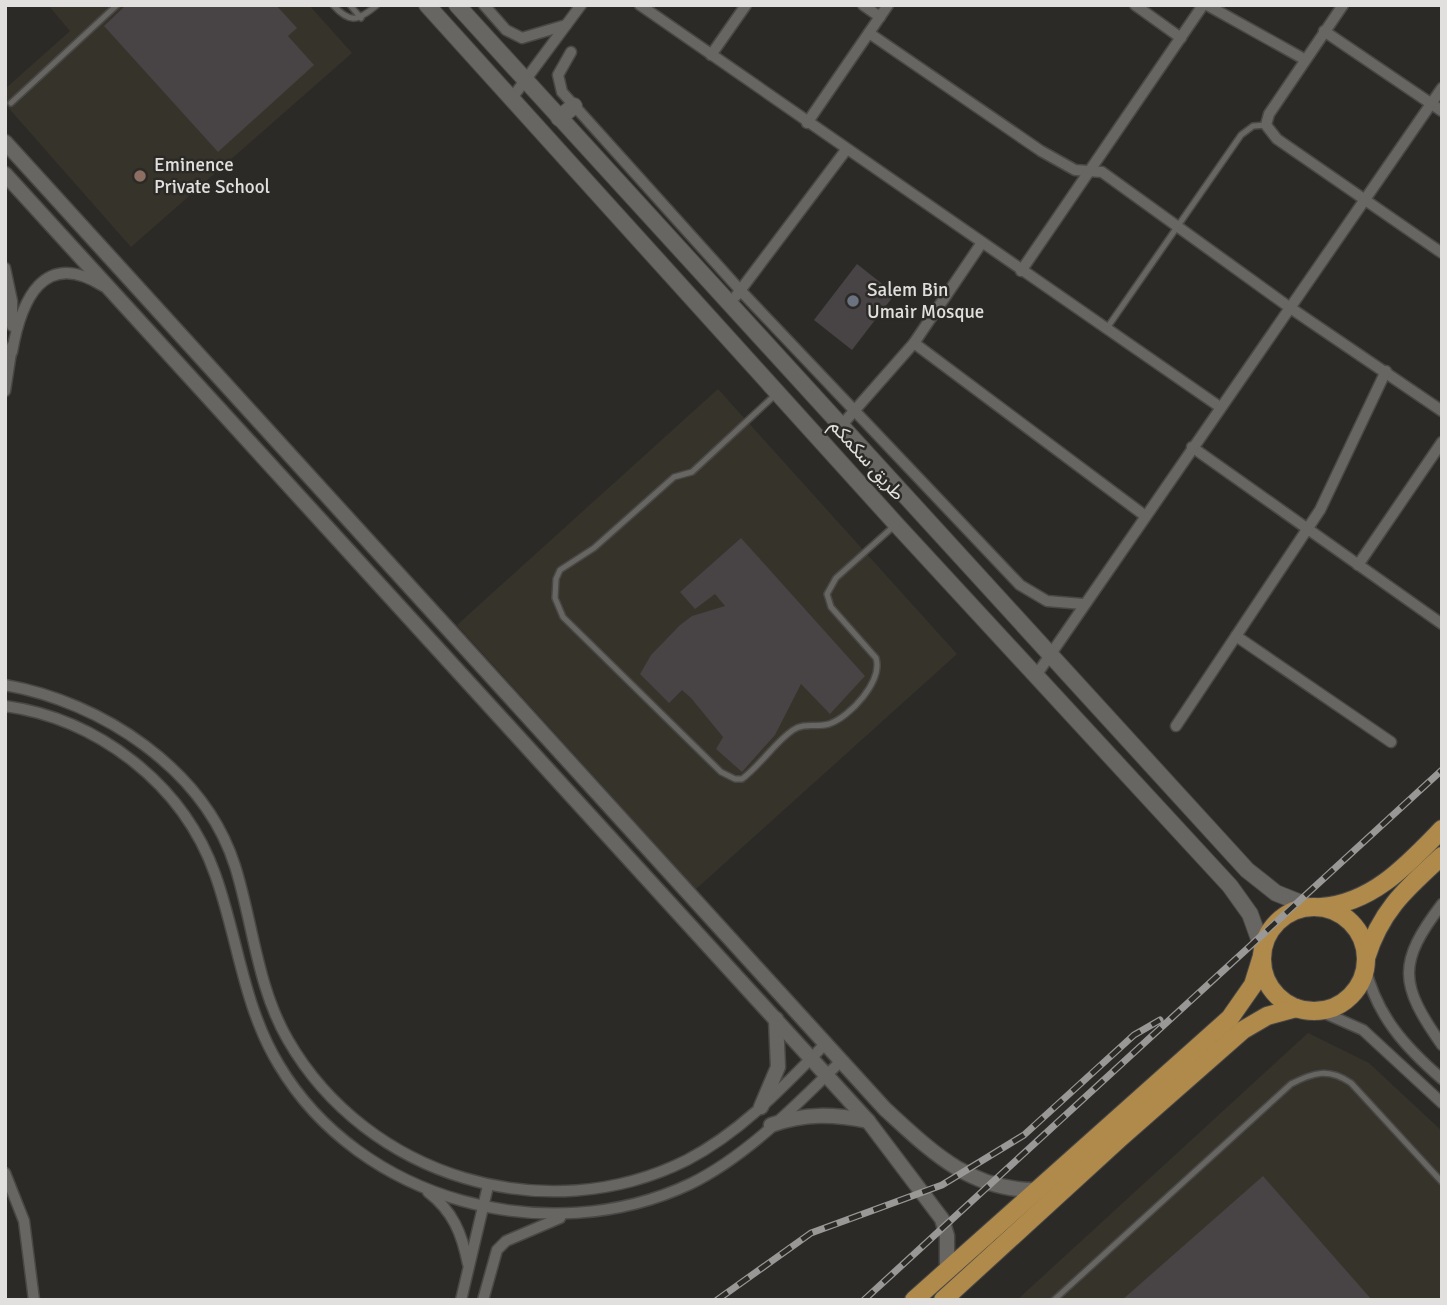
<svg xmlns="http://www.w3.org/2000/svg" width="1447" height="1305" viewBox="0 0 1447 1305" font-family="Signika,'Noto Sans Arabic',sans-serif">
<rect width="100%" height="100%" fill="#2c2a27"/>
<!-- built -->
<g fill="#36332a">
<path d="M48,5H309L352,53L131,247L5,104V89L70,31Z"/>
<path d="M718,389L957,654L696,889L457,625Z"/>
<path d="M1308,1033L1369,1063L1442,1131V1300H1017Z"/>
</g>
<!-- building -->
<g fill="#484344">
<path d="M126,5H276L297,28L288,36L314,65L218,152L104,26Z"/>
<path d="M857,264L895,294L852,350L814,320Z"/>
<path d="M741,538L865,676L830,714L801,684L775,735L742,772L716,749L723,737L691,698L682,690L669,703L640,674L651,655L680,625L692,616L725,606L715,594L695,609L680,592Z"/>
<path d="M1263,1176L1372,1300H1122Z"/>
</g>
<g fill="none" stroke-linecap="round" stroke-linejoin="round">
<defs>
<g id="service">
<path d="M333,5C350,24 358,21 377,5"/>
<path d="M350,5L361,18"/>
<path d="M11,103L117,5"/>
<path d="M1107,328L1241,135L1253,126L1266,125"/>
<path d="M775,395L692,472L674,477L594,548L560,570L556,579L555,598L563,617L721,772L735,779H742C761,765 774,743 793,730C805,722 816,728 829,724C850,717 883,681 876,658L831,607L827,594L836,578L894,526"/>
<path d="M1054,1300L1291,1084C1314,1072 1329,1068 1351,1083L1442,1182"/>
</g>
<g id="minor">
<path d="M484,5L506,30L522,38L566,25"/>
<path d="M640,5L1220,407"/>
<path d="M863,5L880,17"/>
<path d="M1135,5L1181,38"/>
<path d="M1207,5L1304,59"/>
<path d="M1343,5L1269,114L1266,125L1277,139L1442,253"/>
<path d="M1324,31L1442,111"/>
<path d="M869,33L1041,151L1075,170L1102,172L1289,307L1442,411"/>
<path d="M571,52L558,75L562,92L740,290L1020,585L1047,601L1083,604"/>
<path d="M711,55L746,5"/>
<path d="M512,98L581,5"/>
<path d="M807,123L888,5"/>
<path d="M5,268L12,301V326"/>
<path d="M1021,271L1203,5"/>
<path d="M736,296L846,150"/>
<path d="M914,343L1144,515"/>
<path d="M12,352C21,301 43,248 103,286"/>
<path d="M5,391L12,346"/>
<path d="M840,427L914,343L981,244"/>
<path d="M1192,447L1442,624"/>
<path d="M1358,565L1442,442"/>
<path d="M1236,636L1391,742"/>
<path d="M1037,674L1442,88"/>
<path d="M5,685C102,702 204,769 235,866C253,923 257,987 288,1040C367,1177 546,1231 687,1160C741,1132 784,1086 826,1043"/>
<path d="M5,706C98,719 183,784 215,874C238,938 243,1006 279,1065C360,1201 548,1251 690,1184C747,1156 796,1105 841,1061"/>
<path d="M1176,726L1320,510L1386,371"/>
<path d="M1442,904C1397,963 1399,984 1442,1045"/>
<path d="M1365,966C1376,1015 1405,1047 1442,1079"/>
<path d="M1320,1011L1363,1030L1442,1103"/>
<path d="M5,1173L24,1221L34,1300"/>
<path d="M428,1192C453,1211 462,1234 468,1264"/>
<path d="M461,1300L488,1186"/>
<path d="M483,1300L497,1250L506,1241L560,1218"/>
</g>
<g id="tertiary">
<path d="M5,142L885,1109C931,1151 969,1190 1035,1190"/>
<path d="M5,174L868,1121L942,1219L947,1236V1270"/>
<path d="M761,1107L778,1067L776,1019"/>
<path d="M771,1125C805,1113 833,1114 868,1121"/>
</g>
<g id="secondary">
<path d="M427,5L896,524L1230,886L1250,914L1263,950"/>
<path d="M457,5L1247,870L1276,893L1311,907"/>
<path d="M559,118L574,106"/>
</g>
<g id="trunk">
<circle cx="1314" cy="959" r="52"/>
<path d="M1321,907C1373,903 1408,864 1442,829"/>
<path d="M1366,958C1381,910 1406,889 1442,856"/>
<path d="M914,1300L1230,1018L1253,985L1262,956"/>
<path d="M943,1300L1120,1138L1243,1030L1267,1016L1296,1008"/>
</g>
</defs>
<!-- service casing -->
<use href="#service" stroke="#494846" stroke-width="8"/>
<!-- minor casing -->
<use href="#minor" stroke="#494846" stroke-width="13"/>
<!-- tertiary casing -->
<use href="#tertiary" stroke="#494846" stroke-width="17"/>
<!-- secondary casing -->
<use href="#secondary" stroke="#494846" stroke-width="18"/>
<!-- trunk casing -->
<use href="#trunk" stroke="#494846" stroke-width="20"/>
<!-- service -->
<use href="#service" stroke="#686662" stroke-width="5"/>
<!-- minor -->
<use href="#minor" stroke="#686662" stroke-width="10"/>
<!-- tertiary -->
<use href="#tertiary" stroke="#686662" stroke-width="14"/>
<!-- secondary -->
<use href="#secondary" stroke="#686662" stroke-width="16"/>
<!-- trunk -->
<use href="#trunk" stroke="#b08a4a" stroke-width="18"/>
<defs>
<g id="rail">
<path d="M717,1300L811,1233L942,1185L1024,1135L1134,1035L1160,1020"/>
<path d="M864,1300L1442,770"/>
</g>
</defs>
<!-- rail casing -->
<use href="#rail" stroke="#999896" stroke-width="7"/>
<!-- rail -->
<use href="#rail" stroke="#2c2a27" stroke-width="4.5" stroke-dasharray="13" stroke-linecap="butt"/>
</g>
<!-- markers -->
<circle fill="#8d6e63" stroke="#2c2a27" stroke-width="2.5" cx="140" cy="176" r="7"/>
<circle fill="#6b7280" stroke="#2c2a27" stroke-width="2.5" cx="853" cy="301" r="7"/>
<g text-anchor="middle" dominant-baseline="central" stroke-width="5" stroke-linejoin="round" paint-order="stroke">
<!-- poi labels -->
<g font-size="19" fill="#e1e0de" stroke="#2c2a27" text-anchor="start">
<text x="154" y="165">Eminence<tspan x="154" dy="22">Private School</tspan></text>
<text x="867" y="290">Salem Bin<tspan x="867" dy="22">Umair Mosque</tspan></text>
</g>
<!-- street labels -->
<g font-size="19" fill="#e1e0de" stroke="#2c2a27">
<text transform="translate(867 460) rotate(48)">طريق سكمكم</text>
</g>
</g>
<!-- border -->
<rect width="1447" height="1305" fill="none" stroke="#e1e0de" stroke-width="14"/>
</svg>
